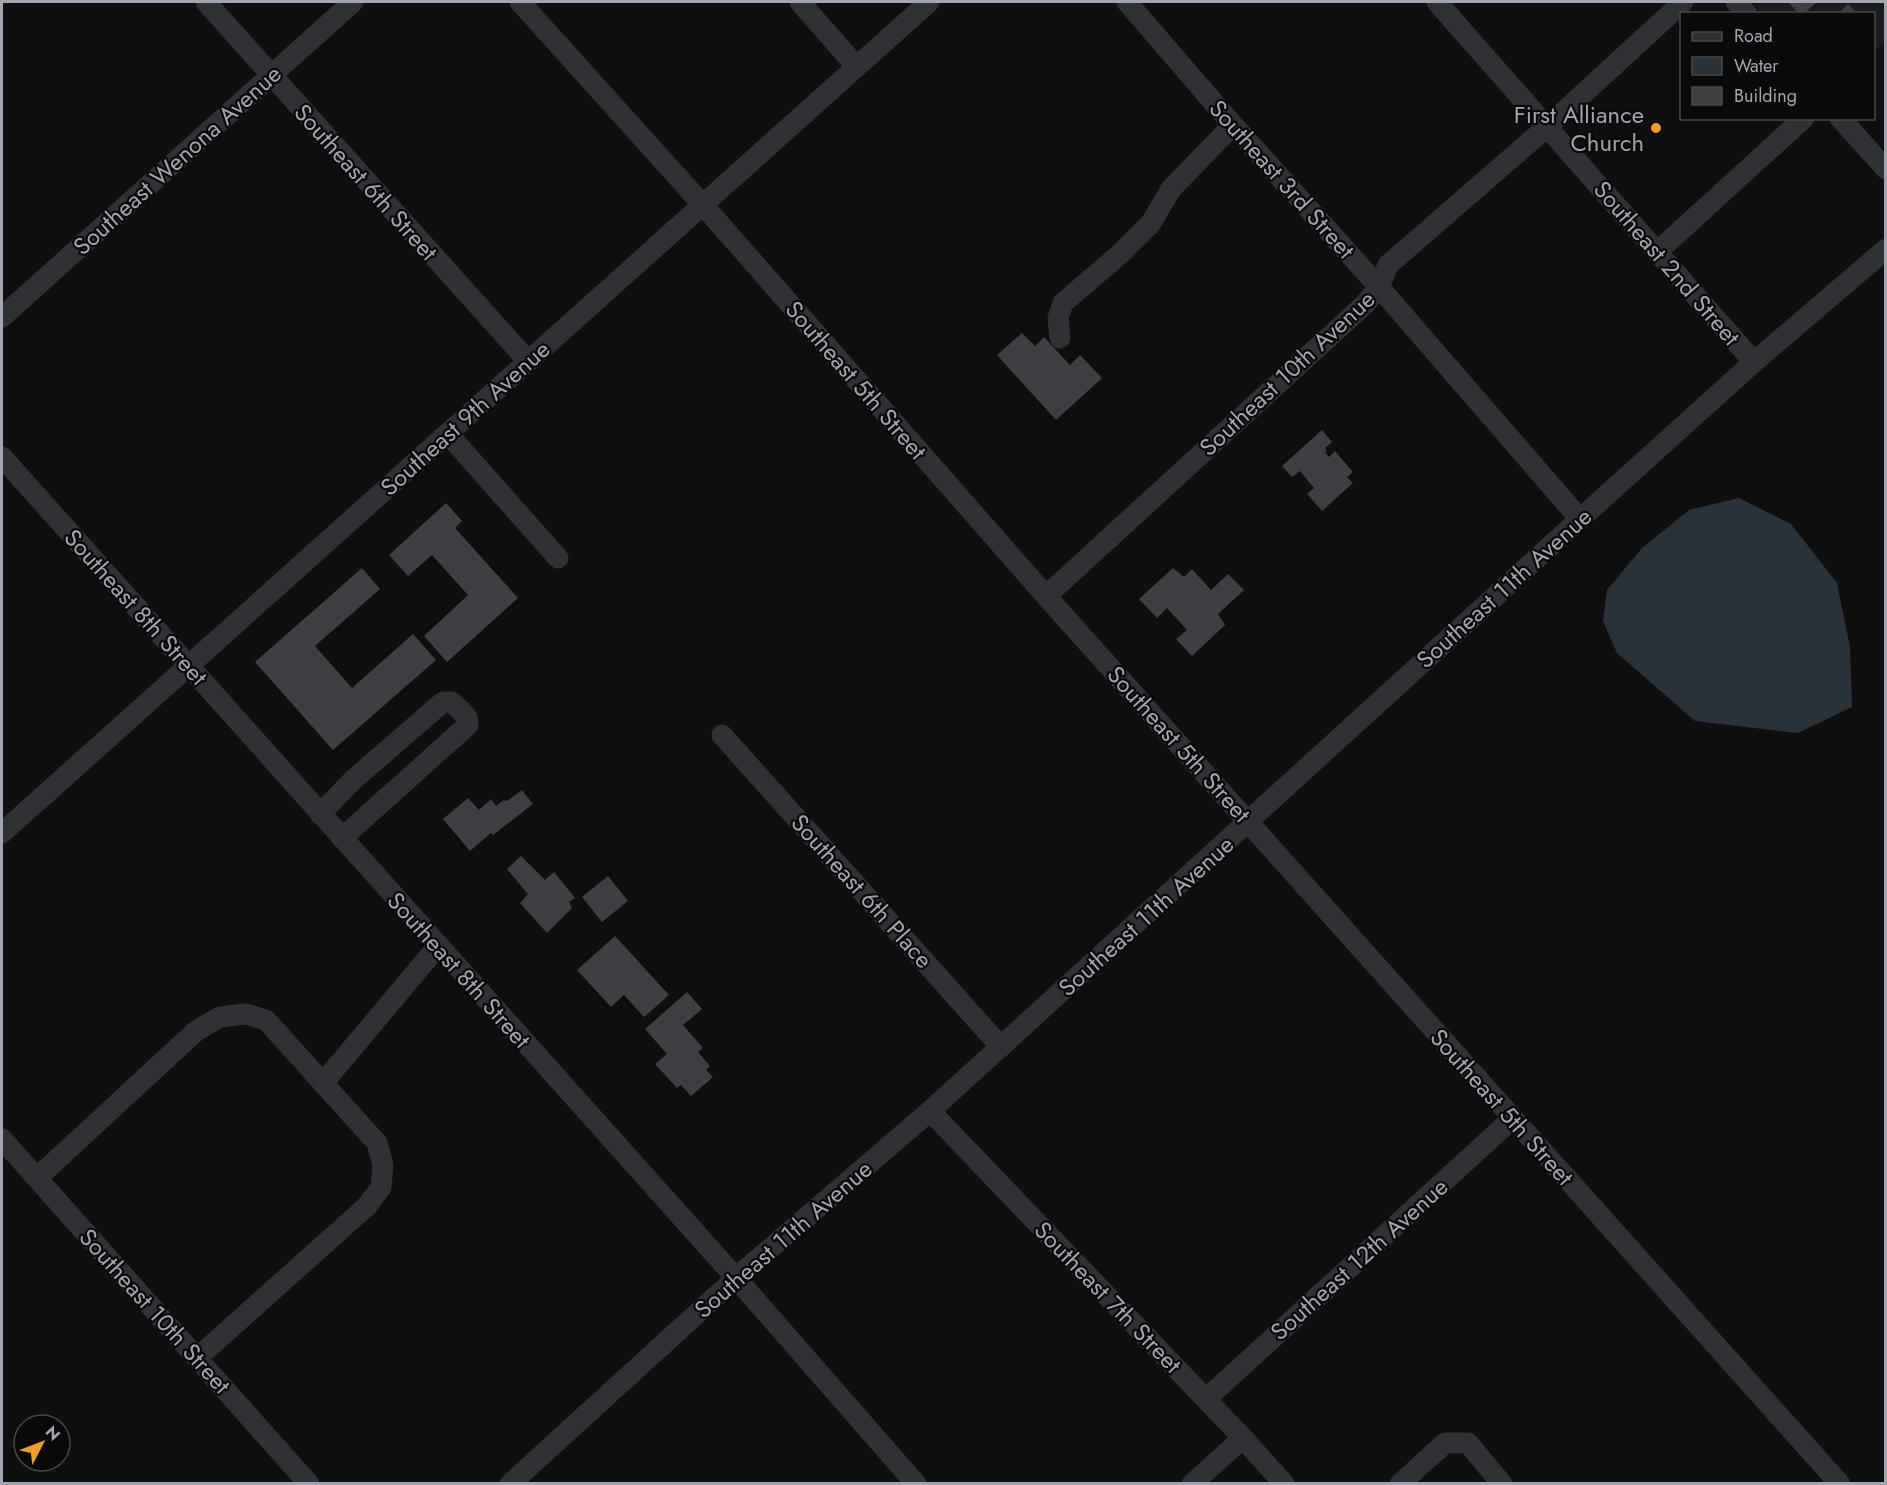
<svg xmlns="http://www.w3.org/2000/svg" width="1887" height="1485" viewBox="0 0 1887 1485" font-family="Jost,sans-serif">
<rect width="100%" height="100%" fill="#0f0f10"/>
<!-- built -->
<path fill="#1b1b1d" d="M1752,2H1885V42L1874,52V14L1762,13Z"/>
<!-- water -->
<path fill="#293238" d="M1739,498L1791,524L1837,583L1850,647L1852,707L1798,733L1695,721L1617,653L1603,621L1607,590L1642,548L1689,510Z"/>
<!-- building -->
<g fill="#3e3f43">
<path d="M1788,2H1817L1803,14H1799Z"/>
<path d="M1848,4L1857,14H1838Z"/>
<path d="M1022,333L1035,346L1044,337L1070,365L1080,355L1102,378L1056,420L997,355Z"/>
<path d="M1322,430L1332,442L1325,448L1327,450L1325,452L1329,457L1335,451L1353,472L1347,477L1353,483L1322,511L1307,494L1314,488L1300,471L1292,477L1282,466Z"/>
<path d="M446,503L462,521L455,528L518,598L447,662L424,636L468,595L432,555L408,576L389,555Z"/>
<path d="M362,568L380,589L315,646L352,688L413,634L436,660L333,750L255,662Z"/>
<path d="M1173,568L1184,577L1192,569L1211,590L1228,574L1244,590L1218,614L1225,625L1192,656L1176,639L1187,630L1167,608L1157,618L1139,599Z"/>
<path d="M522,790L533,804L493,835L491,833L470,851L443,819L468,798L479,810L491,799L496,806L504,800L507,801Z"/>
<path d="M521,856L545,880L554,872L575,898L569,902L572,908L547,933L520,903L528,894L507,869Z"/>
<path d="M608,876L628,901L602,922L582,897Z"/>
<path d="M615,936L669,995L644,1017L624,995L611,1007L577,970Z"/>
<path d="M687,992L702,1009L683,1025L703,1048L698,1052L710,1066L706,1070L713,1077L691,1096L681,1085L677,1088L655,1064L667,1054L645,1029Z"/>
</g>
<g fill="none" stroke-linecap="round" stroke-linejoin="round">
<!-- minor -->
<g stroke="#303135" stroke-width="21">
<path d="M206,2L528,361"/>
<path d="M520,2L703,205L1046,596L1840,1484"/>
<path d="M800,2L856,66"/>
<path d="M1127,2L1233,125L1379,287L1580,519"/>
<path d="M1437,2L1754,362"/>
<path d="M1736,2L1747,14"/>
<path d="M1840,118L1886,169"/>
<path d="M1657,252L1804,118"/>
<path d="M2,317L353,2"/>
<path d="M1060,338L1058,318L1063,303L1120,254L1151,223L1171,189L1233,125"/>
<path d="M448,434L558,558"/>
<path d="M2,457L736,1278L916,1484"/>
<path d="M1046,596L1365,304L1379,287L1388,265L1547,127L1683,2"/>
<path d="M722,735L1001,1047"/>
<path d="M320,814L353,780L443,702H452L467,717L468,725L342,838"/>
<path d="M2,833L929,2"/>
<path d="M930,1111L1243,1438L1284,1484"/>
<path d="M2,1139L309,1484"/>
<path d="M37,1178L196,1031L220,1017L246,1014L266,1020L323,1083"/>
<path d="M197,1358L367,1206L381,1187L383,1165L377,1143L323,1083L438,946"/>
<path d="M1206,1399L1512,1119"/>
<path d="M510,1484L736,1278L930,1111L1580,519L1754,362L1886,249"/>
<path d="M1192,1484L1243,1438"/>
<path d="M1400,1484L1445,1443H1468L1502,1484"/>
</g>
</g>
<!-- markers -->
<circle fill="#f09d26" stroke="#0a0a0b" stroke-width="2" cx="1656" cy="128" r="6"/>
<g text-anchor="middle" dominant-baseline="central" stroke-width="4.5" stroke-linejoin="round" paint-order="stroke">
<!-- poi labels -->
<g font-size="24" fill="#a0a6b1" stroke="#0a0a0b" text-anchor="end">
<text x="1644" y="114">First Alliance<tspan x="1644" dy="28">Church</tspan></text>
</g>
<!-- street labels -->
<g font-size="24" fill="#a0a6b1" stroke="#0a0a0b">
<text transform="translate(177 160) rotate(-42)">Southeast Wenona Avenue</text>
<text transform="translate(1282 179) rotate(48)">Southeast 3rd Street</text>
<text transform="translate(366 182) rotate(48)">Southeast 6th Street</text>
<text transform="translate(1667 263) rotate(49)">Southeast 2nd Street</text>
<text transform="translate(1287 373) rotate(-43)">Southeast 10th Avenue</text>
<text transform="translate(856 380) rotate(49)">Southeast 5th Street</text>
<text transform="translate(465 418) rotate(-42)">Southeast 9th Avenue</text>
<text transform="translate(1504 588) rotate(-42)">Southeast 11th Avenue</text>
<text transform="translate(136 607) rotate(48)">Southeast 8th Street</text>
<text transform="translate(1179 744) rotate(48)">Southeast 5th Street</text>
<text transform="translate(862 891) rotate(48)">Southeast 6th Place</text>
<text transform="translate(1146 916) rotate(-42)">Southeast 11th Avenue</text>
<text transform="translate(459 970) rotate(48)">Southeast 8th Street</text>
<text transform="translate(1502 1107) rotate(48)">Southeast 5th Street</text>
<text transform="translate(783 1239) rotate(-41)">Southeast 11th Avenue</text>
<text transform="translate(1359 1259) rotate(-42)">Southeast 12th Avenue</text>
<text transform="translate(1108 1297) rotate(46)">Southeast 7th Street</text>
<text transform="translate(155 1311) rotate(48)">Southeast 10th Street</text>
</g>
</g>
<!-- border -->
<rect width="1887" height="1485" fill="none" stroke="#a0a6b1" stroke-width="6"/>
<!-- legend -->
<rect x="1680" y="12" width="195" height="108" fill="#0a0a0b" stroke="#46484d" stroke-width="1.5"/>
<rect x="1692" y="32" width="30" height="9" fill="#303135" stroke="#46484d" stroke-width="1.5"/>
<text x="1734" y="42" font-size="18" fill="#a0a6b1">Road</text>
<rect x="1692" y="57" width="30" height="18" fill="#293238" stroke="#46484d" stroke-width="1.5"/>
<text x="1734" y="72" font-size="18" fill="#a0a6b1">Water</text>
<rect x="1692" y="87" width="30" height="18" fill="#3e3f43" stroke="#46484d" stroke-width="1.5"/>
<text x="1734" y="102" font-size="18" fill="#a0a6b1">Building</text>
<!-- north arrow -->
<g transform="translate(42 1443) rotate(48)"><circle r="28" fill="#0a0a0b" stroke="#46484d" stroke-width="1.5"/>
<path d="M0-4.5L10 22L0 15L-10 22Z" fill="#f09d26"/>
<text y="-9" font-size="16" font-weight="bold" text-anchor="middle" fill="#a0a6b1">N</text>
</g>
</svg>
